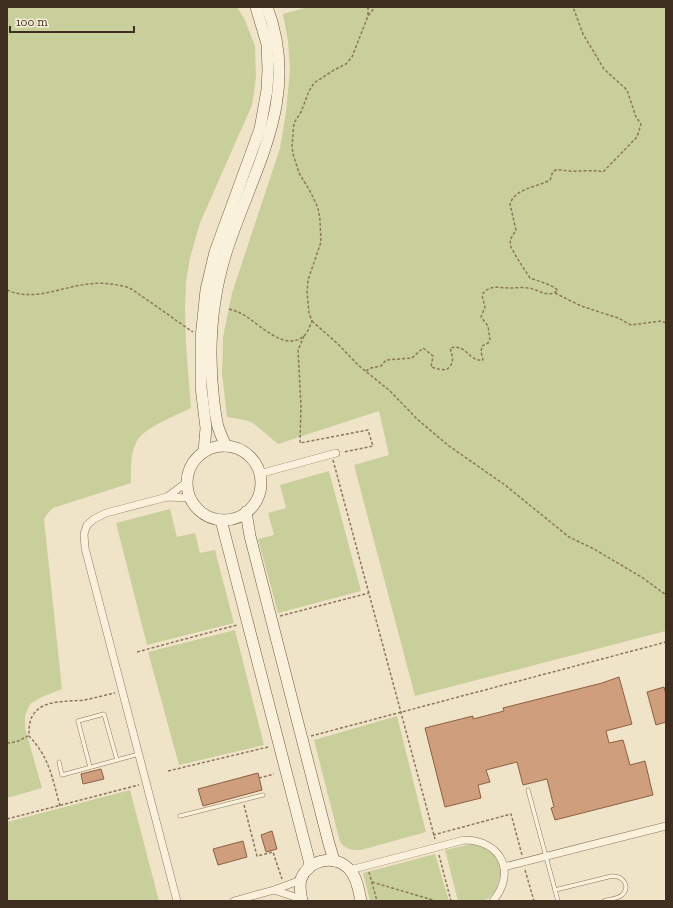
<svg xmlns="http://www.w3.org/2000/svg" width="673" height="908" viewBox="0 0 673 908" font-family="'Zilla Slab',serif">
<rect width="100%" height="100%" fill="#f0e4c8"/>
<!-- green -->
<g fill="#c9cf9b">
<path d="M7,7H237L245,20L255,46L256,78L252,105L200,223L190,258L186,282L185,308L186,344L191,408C177,415 142,428 136,443C130,455 131,470 131,483L53,508L48,513L44,519L62,689L42,697L30,704L25,716V728L42,788L7,798Z"/>
<path d="M308,7H666V631L415,696L354,465L389,455L379,411L278,444L253,423L245,420L227,417L222,373L223,337L232,293L280,148L286,112L290,70L288,41L283,14Z"/>
<path d="M329,471L361,591L278,613L258,539L274,535L268,513L286,508L280,485Z"/>
<path d="M170,509L177,537L195,533L200,553L215,550L234,623L147,645L116,523Z"/>
<path d="M235,630L264,745L179,765L148,652Z"/>
<path d="M397,716L426,832L361,850C351,850 347,850 340,842L314,740Z"/>
<path d="M130,790L159,901H7V822Z"/>
<path d="M472,844C487,848 500,856 501,872C501,876 499,880 498,884C497,891 492,897 485,900C478,903 465,901 458,901L445,850Z"/>
<path d="M435,854L449,901H370L363,873Z"/>
</g>
<!-- building -->
<g fill="#cf9f7d" stroke="#8d5f41">
<path d="M619,677L632,724L606,731L609,743L623,740L630,765L645,761L653,795L555,820L551,808L554,807L547,779L523,785L517,762L486,770L490,782L478,785L481,798L445,807L425,728L473,716V719L504,711L503,708L602,683Z"/>
<path d="M664,687L666,695V722L656,725L647,692Z"/>
<path d="M101,769L104,779L83,784L81,774Z"/>
<path d="M258,773L262,790L203,806L198,789Z"/>
<path d="M272,831L277,849L266,852L261,835Z"/>
<path d="M243,841L247,857L218,865L213,849Z"/>
</g>
<g fill="none" stroke-linecap="round" stroke-linejoin="round">
<defs>
<g id="lane">
<path d="M59,762L62,775L139,754"/>
<path d="M90,767L78,721L104,714L117,760"/>
<path d="M528,790L558,901"/>
<path d="M180,816L263,795"/>
<path d="M555,890L612,876C623,876 631,886 622,895C617,899 610,899 604,901"/>
</g>
<g id="street">
<path d="M259,474L336,453"/>
<path d="M167,497L187,482"/>
<path d="M504,867L666,826"/>
<path d="M350,870L464,840C501,840 517,872 493,901"/>
<path d="M274,890L301,899"/>
<path d="M177,901L85,548L84,534L87,525L94,519L106,513L167,497L190,498"/>
<path d="M234,901L274,890L301,880"/>
</g>
<g id="secondary">
<path d="M226,446C223,440 220,433 218,427C216,419 215,411 214,403C208,354 211,301 226,253C253,168 302,99 267,7"/>
<circle cx="224" cy="483" r="37"/>
<path d="M204,452L206,428L201,387V338L206,290L215,252L260,129L267,90L268,70L267,44L256,7"/>
<path d="M246,512L250,536L328,840L334,861"/>
<path d="M221,520L309,860V868"/>
<path d="M302,901C301,896 299,885 301,879C309,859 335,854 349,869C357,877 359,891 361,901"/>
</g>
</defs>
<!-- lane casing -->
<use href="#lane" stroke="#8d765c" stroke-width="4.5"/>
<!-- street casing -->
<use href="#street" stroke="#8d765c" stroke-width="8"/>
<!-- secondary casing -->
<use href="#secondary" stroke="#6f573f" stroke-width="12"/>
<!-- path -->
<g stroke="#8d765c" stroke-width="1.5" stroke-dasharray="3 2" stroke-linecap="butt">
<path d="M368,7V16"/>
<path d="M7,290C34,302 61,287 88,284C101,282 114,284 127,287C132,289 136,292 140,295C158,307 175,320 193,332"/>
<path d="M555,293L581,306L618,318L631,325L661,321L666,323"/>
<path d="M229,309C236,311 241,313 247,317C261,326 287,353 305,335C308,332 310,325 312,321L309,313L307,292L308,280L321,242L320,220L318,208L310,191L299,173L293,154L292,146L294,123L301,112L309,91L314,83L334,70L346,64L352,57L368,16L375,7"/>
<path d="M312,321L339,345L358,365L390,391L417,419L449,446L505,485L569,537L594,549L643,578L666,595"/>
<path d="M304,336L298,350L301,406L300,443L368,430L373,446L344,452"/>
<path d="M366,371L371,368L381,366L386,360L412,358L423,348L433,356L431,367L438,369L446,370C455,363 453,358 450,348C467,343 468,362 483,360L481,352L482,346L488,343L490,340L488,326L481,317L485,307L482,295C489,284 500,288 510,288C516,288 523,287 529,288C540,290 548,299 558,290L550,285L530,278L517,258L511,247L510,240L516,230L510,204C515,188 538,187 550,180C552,176 551,172 556,170C560,169 564,171 569,171C580,172 592,169 603,172L637,137L641,124L636,117L627,90L604,69L583,34L573,7"/>
<path d="M333,460L435,839"/>
<path d="M280,616L369,593"/>
<path d="M137,652L237,625"/>
<path d="M311,736L666,642"/>
<path d="M7,743L16,742L28,736"/>
<path d="M168,771L268,747"/>
<path d="M259,778L274,774"/>
<path d="M244,805L257,856L273,852L282,879"/>
<path d="M60,806C52,778 50,758 29,736C29,729 29,721 33,715C42,699 69,702 84,700C95,698 105,695 115,693"/>
<path d="M7,819L139,785"/>
<path d="M433,835L511,814L522,855"/>
<path d="M439,855L451,901"/>
<path d="M525,870L534,901"/>
<path d="M369,872L377,901"/>
<path d="M372,882L436,901"/>
</g>
<!-- lane -->
<use href="#lane" stroke="#faf1dc" stroke-width="3.5"/>
<!-- street -->
<use href="#street" stroke="#faf1dc" stroke-width="7"/>
<!-- secondary -->
<use href="#secondary" stroke="#faf1dc" stroke-width="11"/>
</g>
<!-- border -->
<rect width="673" height="908" fill="none" stroke="#3d2e20" stroke-width="16"/>
<!-- scale -->
<path d="M10 26v6h124v-6" fill="none" stroke="#3d2e20" stroke-width="2"/>
<text x="16" y="26" font-size="12" fill="#3d2e20" stroke="#f7eed8" stroke-width="3" paint-order="stroke">100 m</text>
</svg>
